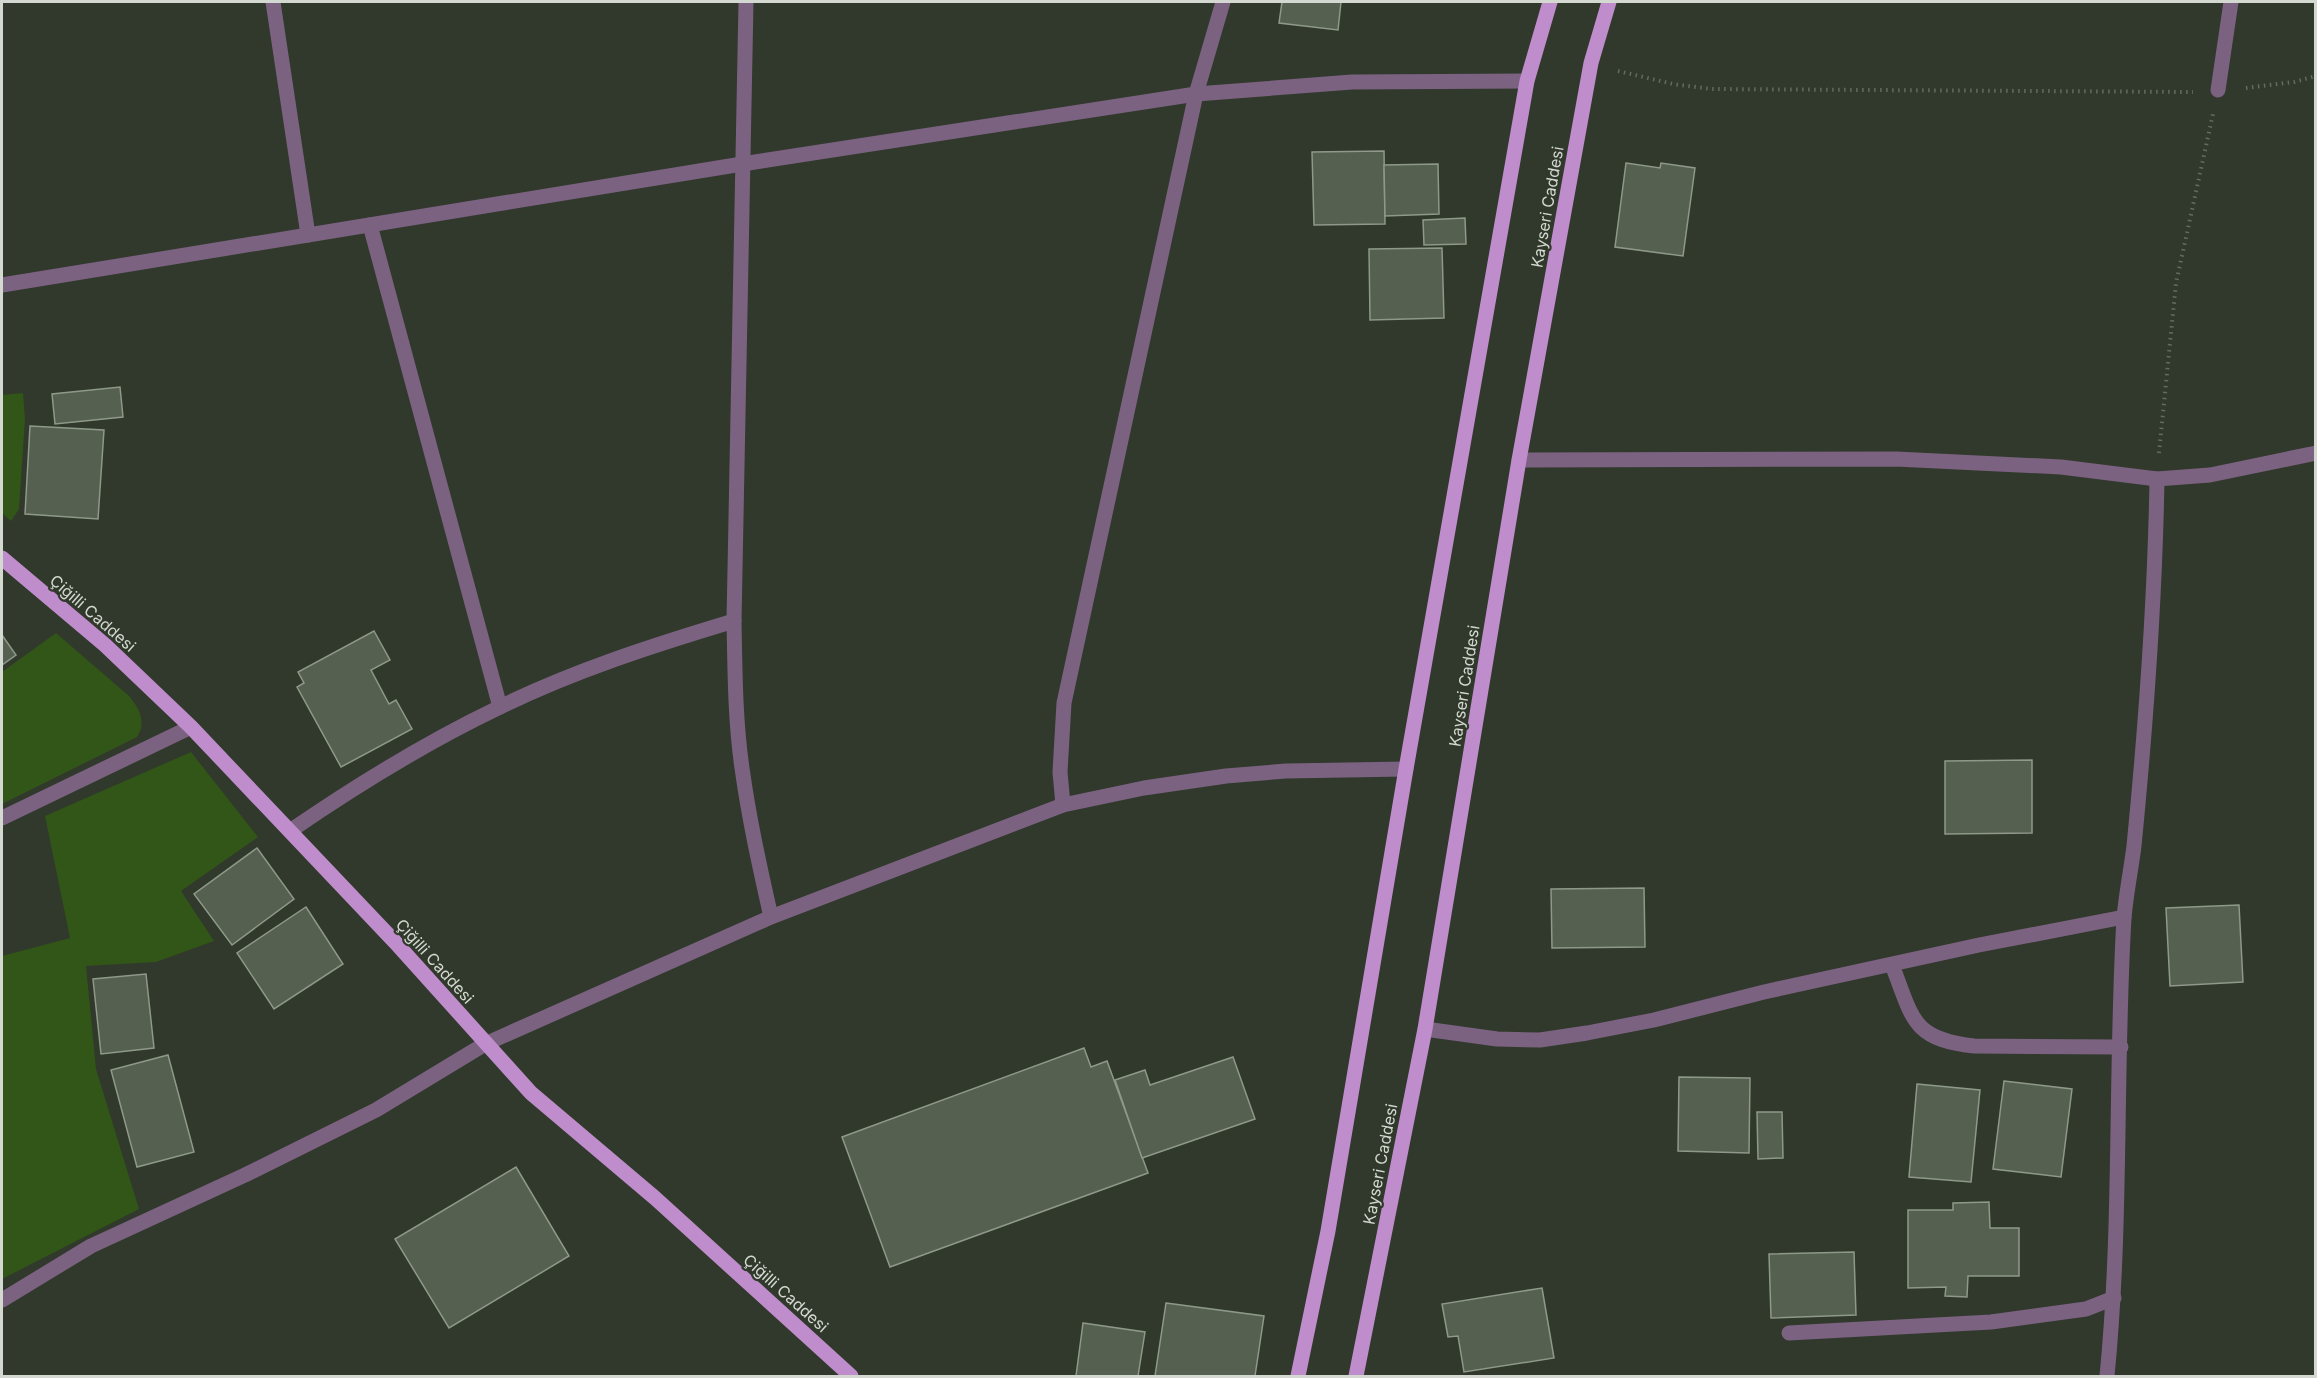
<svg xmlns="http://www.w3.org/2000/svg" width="2317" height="1378" viewBox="0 0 2317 1378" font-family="Inter,sans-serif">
<rect width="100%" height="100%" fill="#30392b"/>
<!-- green -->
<g fill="#325518">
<path d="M23,393L25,419L19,509L11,521L2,513V395Z"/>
<path d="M56,633L129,696C139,708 147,722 137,737L2,804V672Z"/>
<path d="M191,752L258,837L181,891L214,941L156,962L86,966L96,1069L139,1209L2,1279V956L70,938L45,816Z"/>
</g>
<!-- building -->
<g fill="#566051" stroke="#8e9989" stroke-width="1.5">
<path d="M1282,2H1341L1338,30L1279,23Z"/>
<path d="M1384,151L1385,224L1314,225L1312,152Z"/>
<path d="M1626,163L1660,168L1661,163L1695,168L1683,256L1615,247Z"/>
<path d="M1438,164L1439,214L1385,216L1384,165Z"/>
<path d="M1465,218L1466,244L1424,245L1423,220Z"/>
<path d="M1442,248L1444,318L1370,320L1369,249Z"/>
<path d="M120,387L123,417L55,424L52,394Z"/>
<path d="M30,426L104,430L98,519L25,514Z"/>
<path d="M374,631L390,660L371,670L389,704L396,700L412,729L341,767L297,687L304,683L298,672Z"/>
<path d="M2,635L16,655L2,665Z"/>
<path d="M2032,760V833L1945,834V761Z"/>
<path d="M257,848L294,899L232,945L194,894Z"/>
<path d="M1644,888L1645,947L1552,948L1551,889Z"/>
<path d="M2239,905L2243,982L2170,986L2166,908Z"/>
<path d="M306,907L343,964L274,1009L237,953Z"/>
<path d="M146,974L154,1048L101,1054L93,979Z"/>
<path d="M1084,1048L1091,1067L1107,1061L1148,1173L890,1267L842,1137Z"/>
<path d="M168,1055L194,1152L137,1167L111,1070Z"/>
<path d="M1233,1057L1255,1119L1142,1158L1115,1080L1145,1070L1150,1085Z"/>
<path d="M1679,1077L1750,1078L1749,1153L1678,1151Z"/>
<path d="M2004,1081L2072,1089L2061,1177L1993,1169Z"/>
<path d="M1917,1084L1980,1090L1971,1182L1909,1177Z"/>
<path d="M1757,1112H1782L1783,1158L1758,1159Z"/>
<path d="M516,1167L569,1256L449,1328L395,1239Z"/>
<path d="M1989,1202L1990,1228H2019V1276H1968L1967,1297L1945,1296L1946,1287L1908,1288V1210H1953V1203Z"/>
<path d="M1854,1252L1856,1315L1771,1318L1769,1254Z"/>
<path d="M1542,1288L1554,1358L1464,1372L1458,1336L1448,1337L1442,1304Z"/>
<path d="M1166,1303L1264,1316L1255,1376H1155Z"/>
<path d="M1083,1323L1145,1332L1138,1376H1076Z"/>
</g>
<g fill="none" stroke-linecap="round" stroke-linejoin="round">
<!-- path -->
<g stroke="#646b5f" stroke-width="4" stroke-dasharray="1.5 4.5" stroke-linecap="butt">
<path d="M1618,71L1673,84L1711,89L2193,92"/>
<path d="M2246,88L2294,82L2316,76"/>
<path d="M2159,453L2176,283L2213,114"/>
</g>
<!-- minor -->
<g stroke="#7b6281" stroke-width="15">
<path d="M273,2L308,235"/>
<path d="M746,2L734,621C735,670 735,720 742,768C749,819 760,868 771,917"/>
<path d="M2218,90L2231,2"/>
<path d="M370,225L500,707"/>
<path d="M2,285L742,164L1196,94L1352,82L1527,81"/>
<path d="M1519,460L1896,459L2061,467L2157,479L2210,475L2316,453"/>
<path d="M1063,805L1060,772L1064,703L1196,94L1223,2"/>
<path d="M2,818L191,727"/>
<path d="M290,831C357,785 425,743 498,708C573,671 654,645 734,621"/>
<path d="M1892,965C1913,1018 1911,1039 1974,1046L2121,1047"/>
<path d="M1425,1029L1497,1039L1540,1040L1587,1033L1654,1020L1764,992L1979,945L2124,917"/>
<path d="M2,1300L91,1246L245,1175L376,1110L485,1044L771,917L1063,805L1144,788L1226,776L1286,771L1406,769"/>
<path d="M1789,1333L1991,1322L2086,1309L2114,1298"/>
<path d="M2107,1376C2122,1224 2115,1071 2124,918C2126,894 2131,870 2134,846C2146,724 2155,601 2157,479"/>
</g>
<!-- major -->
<g stroke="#bf8dcb" stroke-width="15">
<path d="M2,558L105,645L191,727L395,942L531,1093L655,1198L851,1376"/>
<path d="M1298,1376L1328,1231L1406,769L1527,81L1550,2"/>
<path d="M1356,1376L1425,1029L1519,460L1591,63L1609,2"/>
</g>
</g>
<g text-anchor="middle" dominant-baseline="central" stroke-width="4.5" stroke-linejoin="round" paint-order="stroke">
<!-- street labels -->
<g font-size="16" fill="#d3d8d0" stroke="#30392b">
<text transform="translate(1547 207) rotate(-80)">Kayseri Caddesi</text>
<text transform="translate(93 613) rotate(41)">Çiğilli Caddesi</text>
<text transform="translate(1464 686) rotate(-81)">Kayseri Caddesi</text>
<text transform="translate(435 961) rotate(48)">Çiğilli Caddesi</text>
<text transform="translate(1380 1164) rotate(-79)">Kayseri Caddesi</text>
<text transform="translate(786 1293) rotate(42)">Çiğilli Caddesi</text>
</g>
</g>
<!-- border -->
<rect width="2317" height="1378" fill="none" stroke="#d3d8d0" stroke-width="6"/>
</svg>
